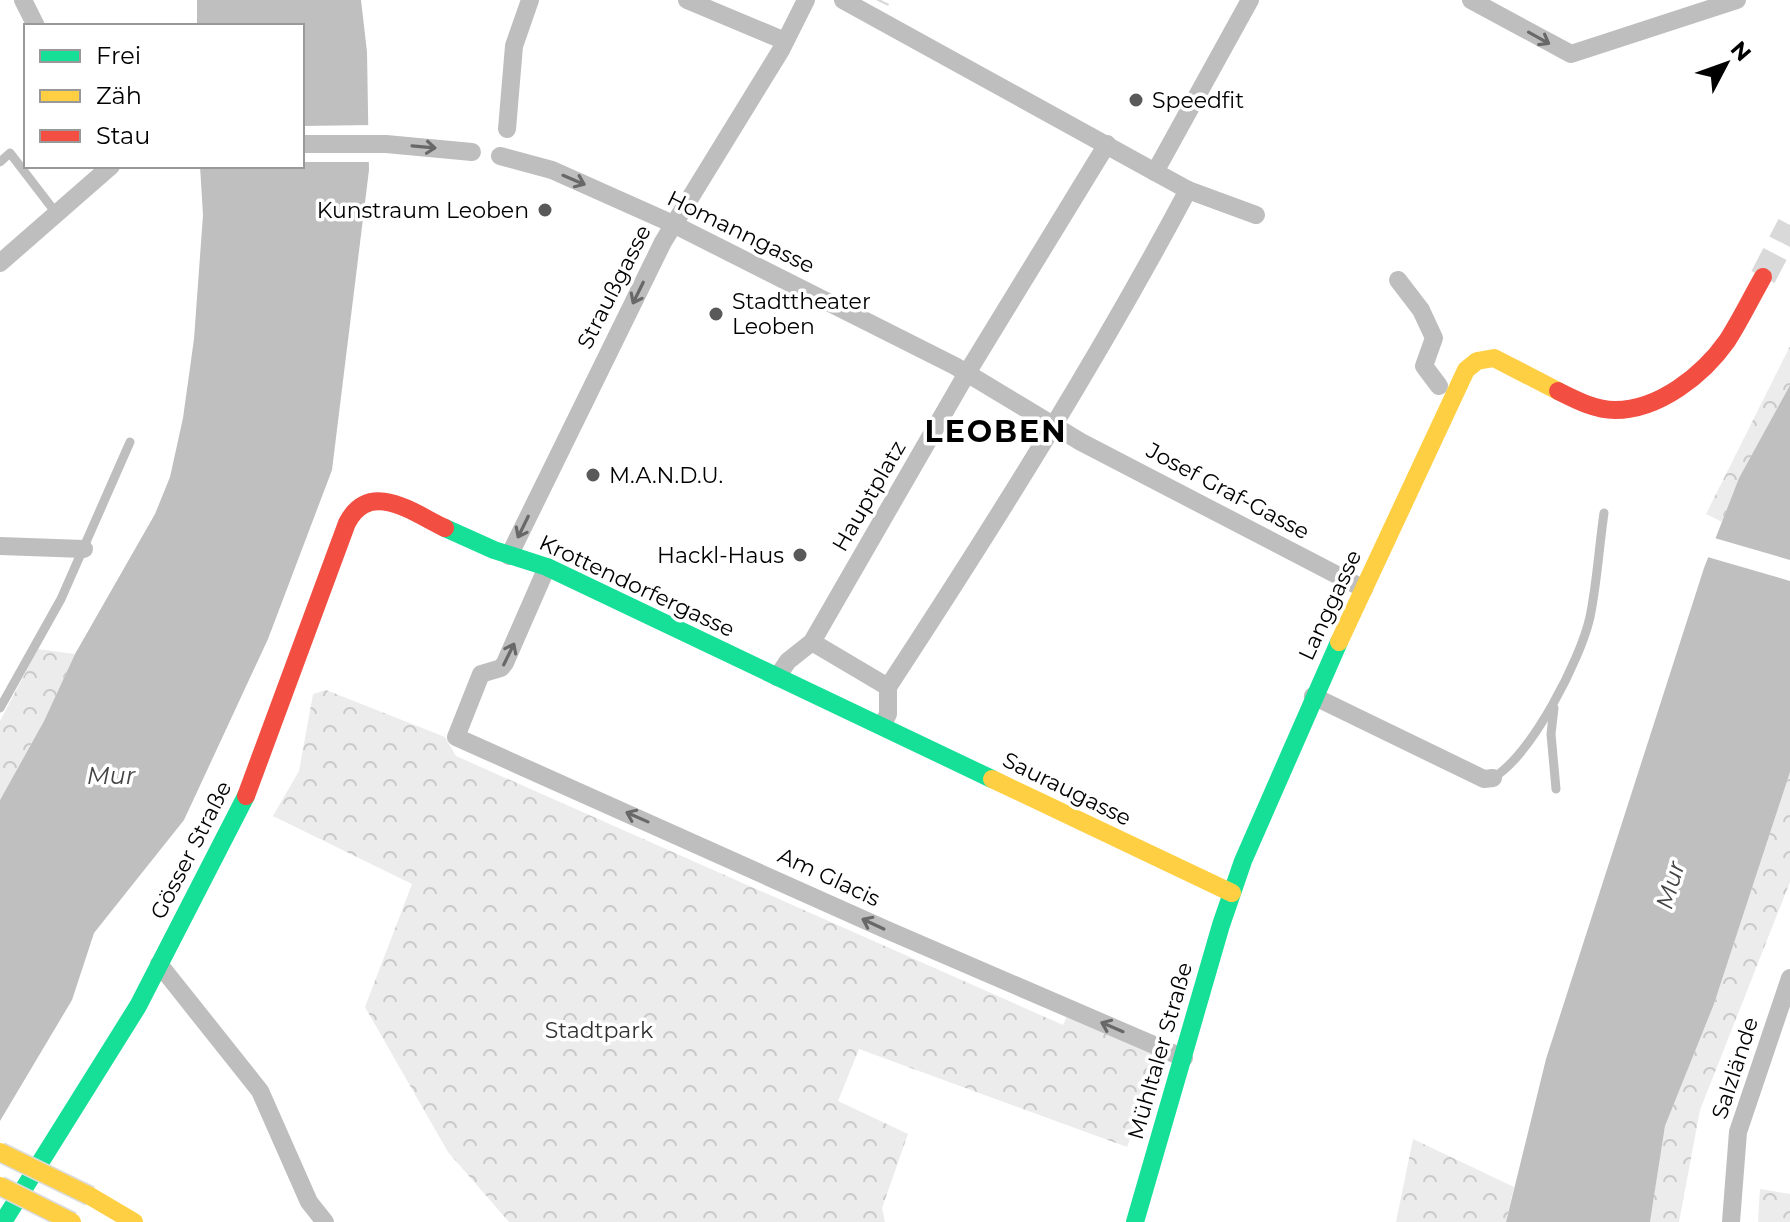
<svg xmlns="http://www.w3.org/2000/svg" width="1790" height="1222" viewBox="0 0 1790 1222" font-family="Montserrat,sans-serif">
<defs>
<pattern id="forest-crowns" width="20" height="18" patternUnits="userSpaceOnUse" patternTransform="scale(2)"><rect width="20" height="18" fill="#ececec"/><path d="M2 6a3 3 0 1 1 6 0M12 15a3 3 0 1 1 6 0" fill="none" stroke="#c9c9c9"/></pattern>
</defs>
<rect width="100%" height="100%" fill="#fff"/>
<!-- forest -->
<g fill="url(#forest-crowns)">
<path d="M1790,346V385L1739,478L1722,522L1706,514Z"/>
<path d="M38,649L75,654L44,721L0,800V721Z"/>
<path d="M326,690L445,737L456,756L1063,1025L1067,1016L1154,1053L1158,1066L1127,1147L859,1049L838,1101L908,1134L882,1208L885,1222H509L448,1152L365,1007L412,884L273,816L299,771L313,694Z"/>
<path d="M1790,772V882L1700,1110L1679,1222H1650L1665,1126L1714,1004Z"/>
<path d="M1413,1139L1514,1187L1506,1222H1396Z"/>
<path d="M1760,1189L1790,1194V1222H1758Z"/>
</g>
<!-- water -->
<g fill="#bfbfbf">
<path d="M197,0H361L367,52L369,170L332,470L268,639L184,820L94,933L72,1000L0,1121V800L44,721L75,654L155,514L170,477L183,418L194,339L203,215L200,166H302V26H197Z"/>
<path d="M1790,385V772L1714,1004L1665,1126L1650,1222H1506L1546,1059L1704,568L1739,478Z"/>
</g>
<!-- pier -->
<g fill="#fff">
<path d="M372,125L373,162H302V126Z"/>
<path d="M1711,537L1790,560V581L1704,556Z"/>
</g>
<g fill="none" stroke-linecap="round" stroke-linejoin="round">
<!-- street-tunnel -->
<path stroke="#d9d9d9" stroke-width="18" stroke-dasharray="18 9" stroke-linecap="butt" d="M880,2L881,0"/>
<!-- secondary-tunnel -->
<path stroke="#d9d9d9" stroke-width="26" stroke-dasharray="26 13" stroke-linecap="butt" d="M1763,277L1790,225"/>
<!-- lane -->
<g stroke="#bebebe" stroke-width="9">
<path d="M0,162L10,153L56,213"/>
<path d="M0,708L61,599L130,442"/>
<path d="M1554,708L1551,734L1556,789"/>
<path d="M1493,778C1532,754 1580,661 1590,617C1597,583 1599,547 1604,513"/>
</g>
<!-- street -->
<g stroke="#bebebe" stroke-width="18">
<path d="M23,0L36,26"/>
<path d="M687,0L785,41"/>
<path d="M843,0L1155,172L1250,0"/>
<path d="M1471,0L1571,54L1737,0"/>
<path d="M507,129L514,46L530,0"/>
<path d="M302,144H386L472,152"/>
<path d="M500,156L552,170L673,224L955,366L1081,442L1364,589"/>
<path d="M1188,190L1256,215"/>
<path d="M0,263L111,166"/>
<path d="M1398,280L1421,310L1434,338L1424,366L1439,386"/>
<path d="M0,546L84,549"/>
<path d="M509,556L663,242L781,50L806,0"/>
<path d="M547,567L505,663L501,668L481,674L456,737L887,930L1184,1058"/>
<path d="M777,677L788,661L812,642"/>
<path d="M888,687L812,642L967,373L1107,144"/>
<path d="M1313,696L1484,779L1493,778"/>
<path d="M882,726L888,714V687C994,525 1097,361 1188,190L1155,172"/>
<path d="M159,964L260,1091L309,1202L325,1222"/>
<path d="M1731,1222L1738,1132L1790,978"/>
</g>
<!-- fast -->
<g stroke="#16e098" stroke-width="18">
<path d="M445,528L494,550L547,567L992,779"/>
<path d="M3,1222L138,1006L246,796"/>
<path d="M1135,1222L1221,925L1243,861L1339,642"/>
</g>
<!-- slow -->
<g stroke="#ffcf43" stroke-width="18">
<path d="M1339,642L1466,370L1477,361L1494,358L1558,391"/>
<path d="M992,779L1232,893"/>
<path d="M90,1196L134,1222"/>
</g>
<!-- jam -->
<g stroke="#f24e42" stroke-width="18">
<path d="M1558,391C1576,400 1595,410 1615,410C1659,410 1703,375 1727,341C1740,321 1751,298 1763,277"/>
<path d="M246,796L347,523C370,479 413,513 445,528"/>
</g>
<defs>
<g id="slow-bridge">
<path d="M0,1152L90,1196"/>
<path d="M0,1186L72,1222"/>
</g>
</defs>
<!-- slow-bridge casing -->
<use href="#slow-bridge" stroke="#dbdbdb" stroke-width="21" stroke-linecap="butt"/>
<!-- slow-bridge -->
<use href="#slow-bridge" stroke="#ffcf43" stroke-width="18"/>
</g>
<!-- one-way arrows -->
<defs><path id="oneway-shaft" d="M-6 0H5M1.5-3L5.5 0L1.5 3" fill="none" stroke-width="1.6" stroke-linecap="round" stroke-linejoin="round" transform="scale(2)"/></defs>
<g stroke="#686868">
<use href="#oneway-shaft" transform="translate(1539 38) rotate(29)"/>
<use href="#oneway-shaft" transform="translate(424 147) rotate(5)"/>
<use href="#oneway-shaft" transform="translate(574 180) rotate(23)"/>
<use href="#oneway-shaft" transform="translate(638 293) rotate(116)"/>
<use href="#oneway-shaft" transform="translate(523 527) rotate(116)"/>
<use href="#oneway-shaft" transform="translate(509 654) rotate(-64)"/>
<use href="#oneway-shaft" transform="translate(637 817) rotate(-156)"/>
<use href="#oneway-shaft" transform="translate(873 924) rotate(-155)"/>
<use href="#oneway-shaft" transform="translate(1112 1027) rotate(-157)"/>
</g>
<!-- markers -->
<g fill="#595959" stroke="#fff" stroke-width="3">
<circle cx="1136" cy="100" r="8"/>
<circle cx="545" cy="210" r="8"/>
<circle cx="716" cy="314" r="8"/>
<circle cx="593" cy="475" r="8"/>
<circle cx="800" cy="555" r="8"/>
</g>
<g text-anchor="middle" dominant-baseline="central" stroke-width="7" stroke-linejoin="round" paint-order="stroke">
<!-- poi labels -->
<g font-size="22" fill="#000" stroke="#fff" text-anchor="start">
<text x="1152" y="100">Speedfit</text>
<text x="529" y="210" text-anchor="end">Kunstraum Leoben</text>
<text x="732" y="301">Stadttheater<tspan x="732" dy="25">Leoben</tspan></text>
<text x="609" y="475">M.A.N.D.U.</text>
<text x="784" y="555" text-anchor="end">Hackl-Haus</text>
</g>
<!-- street labels -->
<g font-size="22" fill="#000" stroke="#fff">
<text transform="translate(741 232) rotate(26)">Homanngasse</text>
<text transform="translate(614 287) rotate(-63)">Straußgasse</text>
<text transform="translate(1228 491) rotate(28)">Josef Graf-Gasse</text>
<text transform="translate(869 496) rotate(-60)">Hauptplatz</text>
<text transform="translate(637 586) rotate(25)">Krottendorfergasse</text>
<text transform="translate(1330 605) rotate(-65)">Langgasse</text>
<text transform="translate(1067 789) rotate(26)">Sauraugasse</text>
<text transform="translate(191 850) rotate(-63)">Gösser Straße</text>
<text transform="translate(829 877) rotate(25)">Am Glacis</text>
<text transform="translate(1160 1051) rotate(-74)">Mühltaler Straße</text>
<text transform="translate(1735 1068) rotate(-72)">Salzlände</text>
</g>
<!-- park labels -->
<g font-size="22" fill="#333" stroke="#fff">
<text x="599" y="1030">Stadtpark</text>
</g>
<!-- water labels -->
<g font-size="24" font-style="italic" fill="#444" stroke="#fff">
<text x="111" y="775">Mur</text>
<text transform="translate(1670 885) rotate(-74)">Mur</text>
</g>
<!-- district labels -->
<g font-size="30" font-weight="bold" letter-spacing="2" fill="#000" stroke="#fff">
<text x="996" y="431">LEOBEN</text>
</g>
</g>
<!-- legend -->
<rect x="24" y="24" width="280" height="144" fill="#ffffff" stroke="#999999" stroke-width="2"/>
<rect x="40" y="50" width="40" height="12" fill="#16e098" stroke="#999999" stroke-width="2"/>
<text x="96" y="64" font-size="24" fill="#000000">Frei</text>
<rect x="40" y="90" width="40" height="12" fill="#ffcf43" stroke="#999999" stroke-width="2"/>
<text x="96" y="104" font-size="24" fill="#000000">Zäh</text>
<rect x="40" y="130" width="40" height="12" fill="#f24e42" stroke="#999999" stroke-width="2"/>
<text x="96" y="144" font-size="24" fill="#000000">Stau</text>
<!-- north arrow -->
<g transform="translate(1726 64) rotate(49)" stroke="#ffffff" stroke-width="6" paint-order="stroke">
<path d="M0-6L14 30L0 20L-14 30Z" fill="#000000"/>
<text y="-12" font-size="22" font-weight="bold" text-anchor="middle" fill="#000000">N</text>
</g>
</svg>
